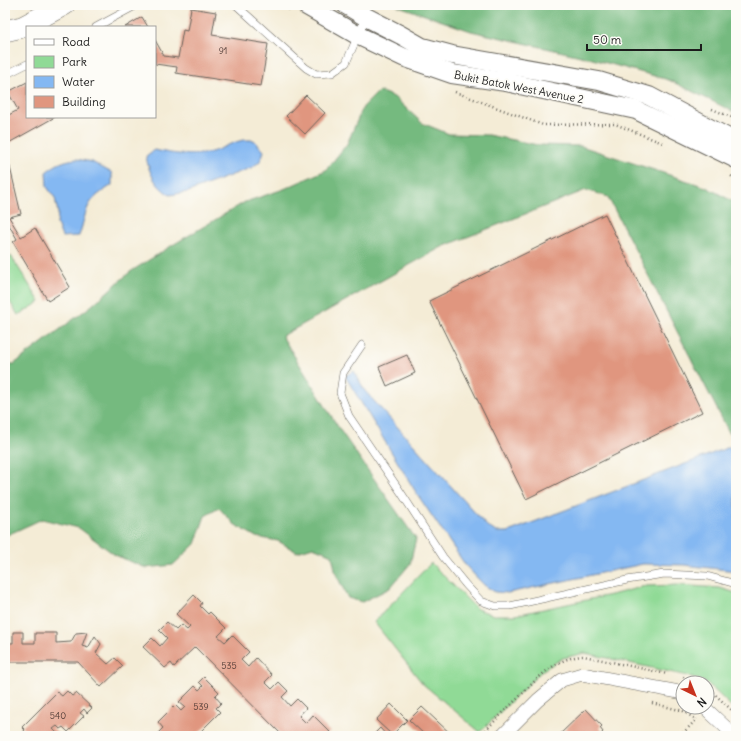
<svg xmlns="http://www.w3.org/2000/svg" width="741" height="741" viewBox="0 0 741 741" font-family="Delius,sans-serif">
<rect width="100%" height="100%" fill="#fdfcf7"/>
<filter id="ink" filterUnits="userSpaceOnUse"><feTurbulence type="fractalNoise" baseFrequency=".025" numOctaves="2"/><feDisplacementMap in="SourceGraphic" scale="8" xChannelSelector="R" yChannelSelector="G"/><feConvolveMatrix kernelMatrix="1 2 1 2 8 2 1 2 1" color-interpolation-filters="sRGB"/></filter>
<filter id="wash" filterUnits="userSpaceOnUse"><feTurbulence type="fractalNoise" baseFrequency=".012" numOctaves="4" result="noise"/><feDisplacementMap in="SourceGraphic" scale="16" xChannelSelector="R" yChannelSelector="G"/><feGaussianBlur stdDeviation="0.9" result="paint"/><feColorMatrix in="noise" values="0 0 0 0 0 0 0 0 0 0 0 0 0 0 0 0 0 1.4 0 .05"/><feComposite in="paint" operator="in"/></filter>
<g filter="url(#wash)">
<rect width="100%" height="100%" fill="#f4ecd6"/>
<!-- green -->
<g fill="#90da96" stroke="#567b59">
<path d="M11,256L40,302L18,315L5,294V260Z"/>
<path d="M431,563L477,609L494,615H515L615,594L645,586L678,585L720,588L736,593V711L707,683L692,677L585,653L563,658L543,670L480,732L423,684L374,622Z"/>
</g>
<!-- forest -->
<g fill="#74ba7f" stroke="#486b4e">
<path d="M396,5H736V113L669,80L585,57L471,31Z"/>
<path d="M379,91L394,97L422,123L449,134L488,135L538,145L581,146L706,187L736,203V446L608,197L586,190L442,247L282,336L340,430L416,539L410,564L390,588L362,602L348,598L336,574L332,555L313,547L297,552L278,541L256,537L234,524L219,508L205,516L195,544L173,565L146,568L115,555L79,528L42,519L5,536V364H14L91,306L130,272L171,246L245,202L284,189L326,170L347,144L363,107Z"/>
</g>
<!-- water -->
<g fill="#84b8f2" stroke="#506a87">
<path d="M243,140H254L264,151L261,160L253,167L188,192L170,195C155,186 149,173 146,156L154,150C174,154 197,158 217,150C226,146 234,142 243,140Z"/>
<path d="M77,159L92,162L112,173V185C105,190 96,195 91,202C85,210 83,225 79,236L62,237L57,224L58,213L55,198L47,187L46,172C56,164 64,160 77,159Z"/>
<path d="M354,371L365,391L487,526L496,532H508L732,446L736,449V571L684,565L643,564L508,593L495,592L484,585L466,566L417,494L345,376Z"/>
</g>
<g id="blocks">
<!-- building -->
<g fill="#e0967f">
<path d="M191,8L216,12L212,35L268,44L261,86L176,73L177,67L155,64V40L164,56L178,58L183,30L187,31Z"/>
<path d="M142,17L148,27H125Z"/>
<path d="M27,82V117H55L5,145V117L18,110L8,92Z"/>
<path d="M306,95L325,113L305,134L286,116Z"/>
<path d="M5,146L21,214L9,217L21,237L35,228L70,287L48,301L13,242L17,239L5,218Z"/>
<path d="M605,214L702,412L526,499L429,301Z"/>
<path d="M407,355L415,373L387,386L379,367Z"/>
<path d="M194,595L202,603L200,606L208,614L210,612L226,628L218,636L225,642L232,635L249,652L241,660L248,667L256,658L272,675L265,682L272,689L279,682L288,691L282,697L290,706L297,699L306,708L299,716L306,723L313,715L330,732L325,736H283L195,647L174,667L171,663L165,668L143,647L152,638L160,646L167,638L159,630L167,622L176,630L181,625L187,630L190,627L176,614Z"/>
<path d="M13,632H23V643H35V633H56V643L71,642L76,633L87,632L82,646L88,648L95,636L101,644L96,653L108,664L115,658L123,666L101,687L78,662H5V643H13Z"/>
<path d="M204,677L219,692L215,696L221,703L216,708L220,712L196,736H159L157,734L163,728L158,722L175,705L181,711L185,707L179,702L195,686L199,690L203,686L199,682Z"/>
<path d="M67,691L72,696L76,693L92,708L87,713L84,709L80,713L84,716L68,732L63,727L60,729L57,726L53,729L57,733L54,736H19L25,730L22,727L57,692L62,696Z"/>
<path d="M391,704L407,720L392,735L376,720Z"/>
<path d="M422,707L453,736H426L409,720Z"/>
<path d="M586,709L602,726L600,728L603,732L599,736H558Z"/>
<path d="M380,728L387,736H372Z"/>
</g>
</g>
</g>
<g filter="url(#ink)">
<use href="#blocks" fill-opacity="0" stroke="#68655d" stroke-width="1"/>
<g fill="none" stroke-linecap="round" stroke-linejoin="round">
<defs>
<g id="lane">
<path d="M236,5L306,68L316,74L332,73L346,63L366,17"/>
<path d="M96,27L137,5"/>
<path d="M5,75L27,64"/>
<path d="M362,345L343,373L340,393L349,416L400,491L443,557L466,585L481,601L495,606H510L627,580L664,574L707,576L736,584"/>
</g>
<g id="street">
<path d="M704,707L735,736"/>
<path d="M502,736L538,700L562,680L582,674L679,692L683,694"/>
</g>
<g id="secondary">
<path d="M305,5L357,35L403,57L452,74L506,82L636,110L736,159"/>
<path d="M346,5L366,17L401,35L422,47L452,55L599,81L649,96L736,142"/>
</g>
<path id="primary" d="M5,31L22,27L64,5"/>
</defs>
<!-- lane casing -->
<use href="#lane" stroke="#68655d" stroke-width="8"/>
<!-- street casing -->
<use href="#street" stroke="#68655d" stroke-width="14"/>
<!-- secondary casing -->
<use href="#secondary" stroke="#68655d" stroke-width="20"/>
<!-- primary casing -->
<use href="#primary" stroke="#68655d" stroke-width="22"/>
<!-- path -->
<g stroke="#68655d" stroke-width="2.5" stroke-dasharray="1 3" stroke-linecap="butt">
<path d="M282,5L290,10"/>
<path d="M455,92L543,125L615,124L665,144"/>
<path d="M712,109L736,119"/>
<path d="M731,176L736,179"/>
<path d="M683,677L700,683"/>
<path d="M707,687L736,714"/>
<path d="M652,703L683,711L694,718"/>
<path d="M480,736C492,724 504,711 517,699C536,680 555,657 584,656L667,674"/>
<path d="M680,736L697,719"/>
</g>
<!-- lane -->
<use href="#lane" stroke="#fff" stroke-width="7"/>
<!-- street -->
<use href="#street" stroke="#fff" stroke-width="13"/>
<!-- secondary -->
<use href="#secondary" stroke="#fff" stroke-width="18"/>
<!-- primary -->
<use href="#primary" stroke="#fff" stroke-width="21"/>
</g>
</g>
<g text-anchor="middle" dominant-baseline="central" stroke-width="4" stroke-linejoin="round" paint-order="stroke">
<!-- number labels -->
<g font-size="9" fill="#4d3a35">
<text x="223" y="50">91</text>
<text x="229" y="665">535</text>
<text x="201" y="706">539</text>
<text x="58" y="715">540</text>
</g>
<!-- street labels -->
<g font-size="11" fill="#1c1c1c" stroke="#fdfcf7">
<text transform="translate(519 87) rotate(11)">Bukit Batok West Avenue 2</text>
</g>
</g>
<!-- margin -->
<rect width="741" height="741" fill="none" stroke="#fdfcf7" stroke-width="20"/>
<!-- legend -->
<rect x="26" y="26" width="130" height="92" fill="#fdfcf7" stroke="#a3a29f"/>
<rect x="34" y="39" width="20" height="6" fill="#ffffff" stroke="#a3a29f"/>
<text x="62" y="46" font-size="12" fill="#1c1c1c">Road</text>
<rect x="34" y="56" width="20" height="12" fill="#90da96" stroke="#a3a29f"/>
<text x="62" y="66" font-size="12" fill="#1c1c1c">Park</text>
<rect x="34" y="76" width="20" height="12" fill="#84b8f2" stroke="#a3a29f"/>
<text x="62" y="86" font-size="12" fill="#1c1c1c">Water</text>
<rect x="34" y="96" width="20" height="12" fill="#e0967f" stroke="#a3a29f"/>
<text x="62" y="106" font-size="12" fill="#1c1c1c">Building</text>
<!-- north arrow -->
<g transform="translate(695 695) rotate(137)"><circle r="19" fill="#fdfcf7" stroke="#a3a29f"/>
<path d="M0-3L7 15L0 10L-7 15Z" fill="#c8321e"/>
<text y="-6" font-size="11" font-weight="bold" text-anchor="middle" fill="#1c1c1c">N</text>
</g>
<!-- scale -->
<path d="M587 44v6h114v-6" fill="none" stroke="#1c1c1c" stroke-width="2"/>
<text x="593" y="44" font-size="12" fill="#1c1c1c" stroke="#fdfcf7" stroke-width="3" paint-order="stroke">50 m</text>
</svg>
